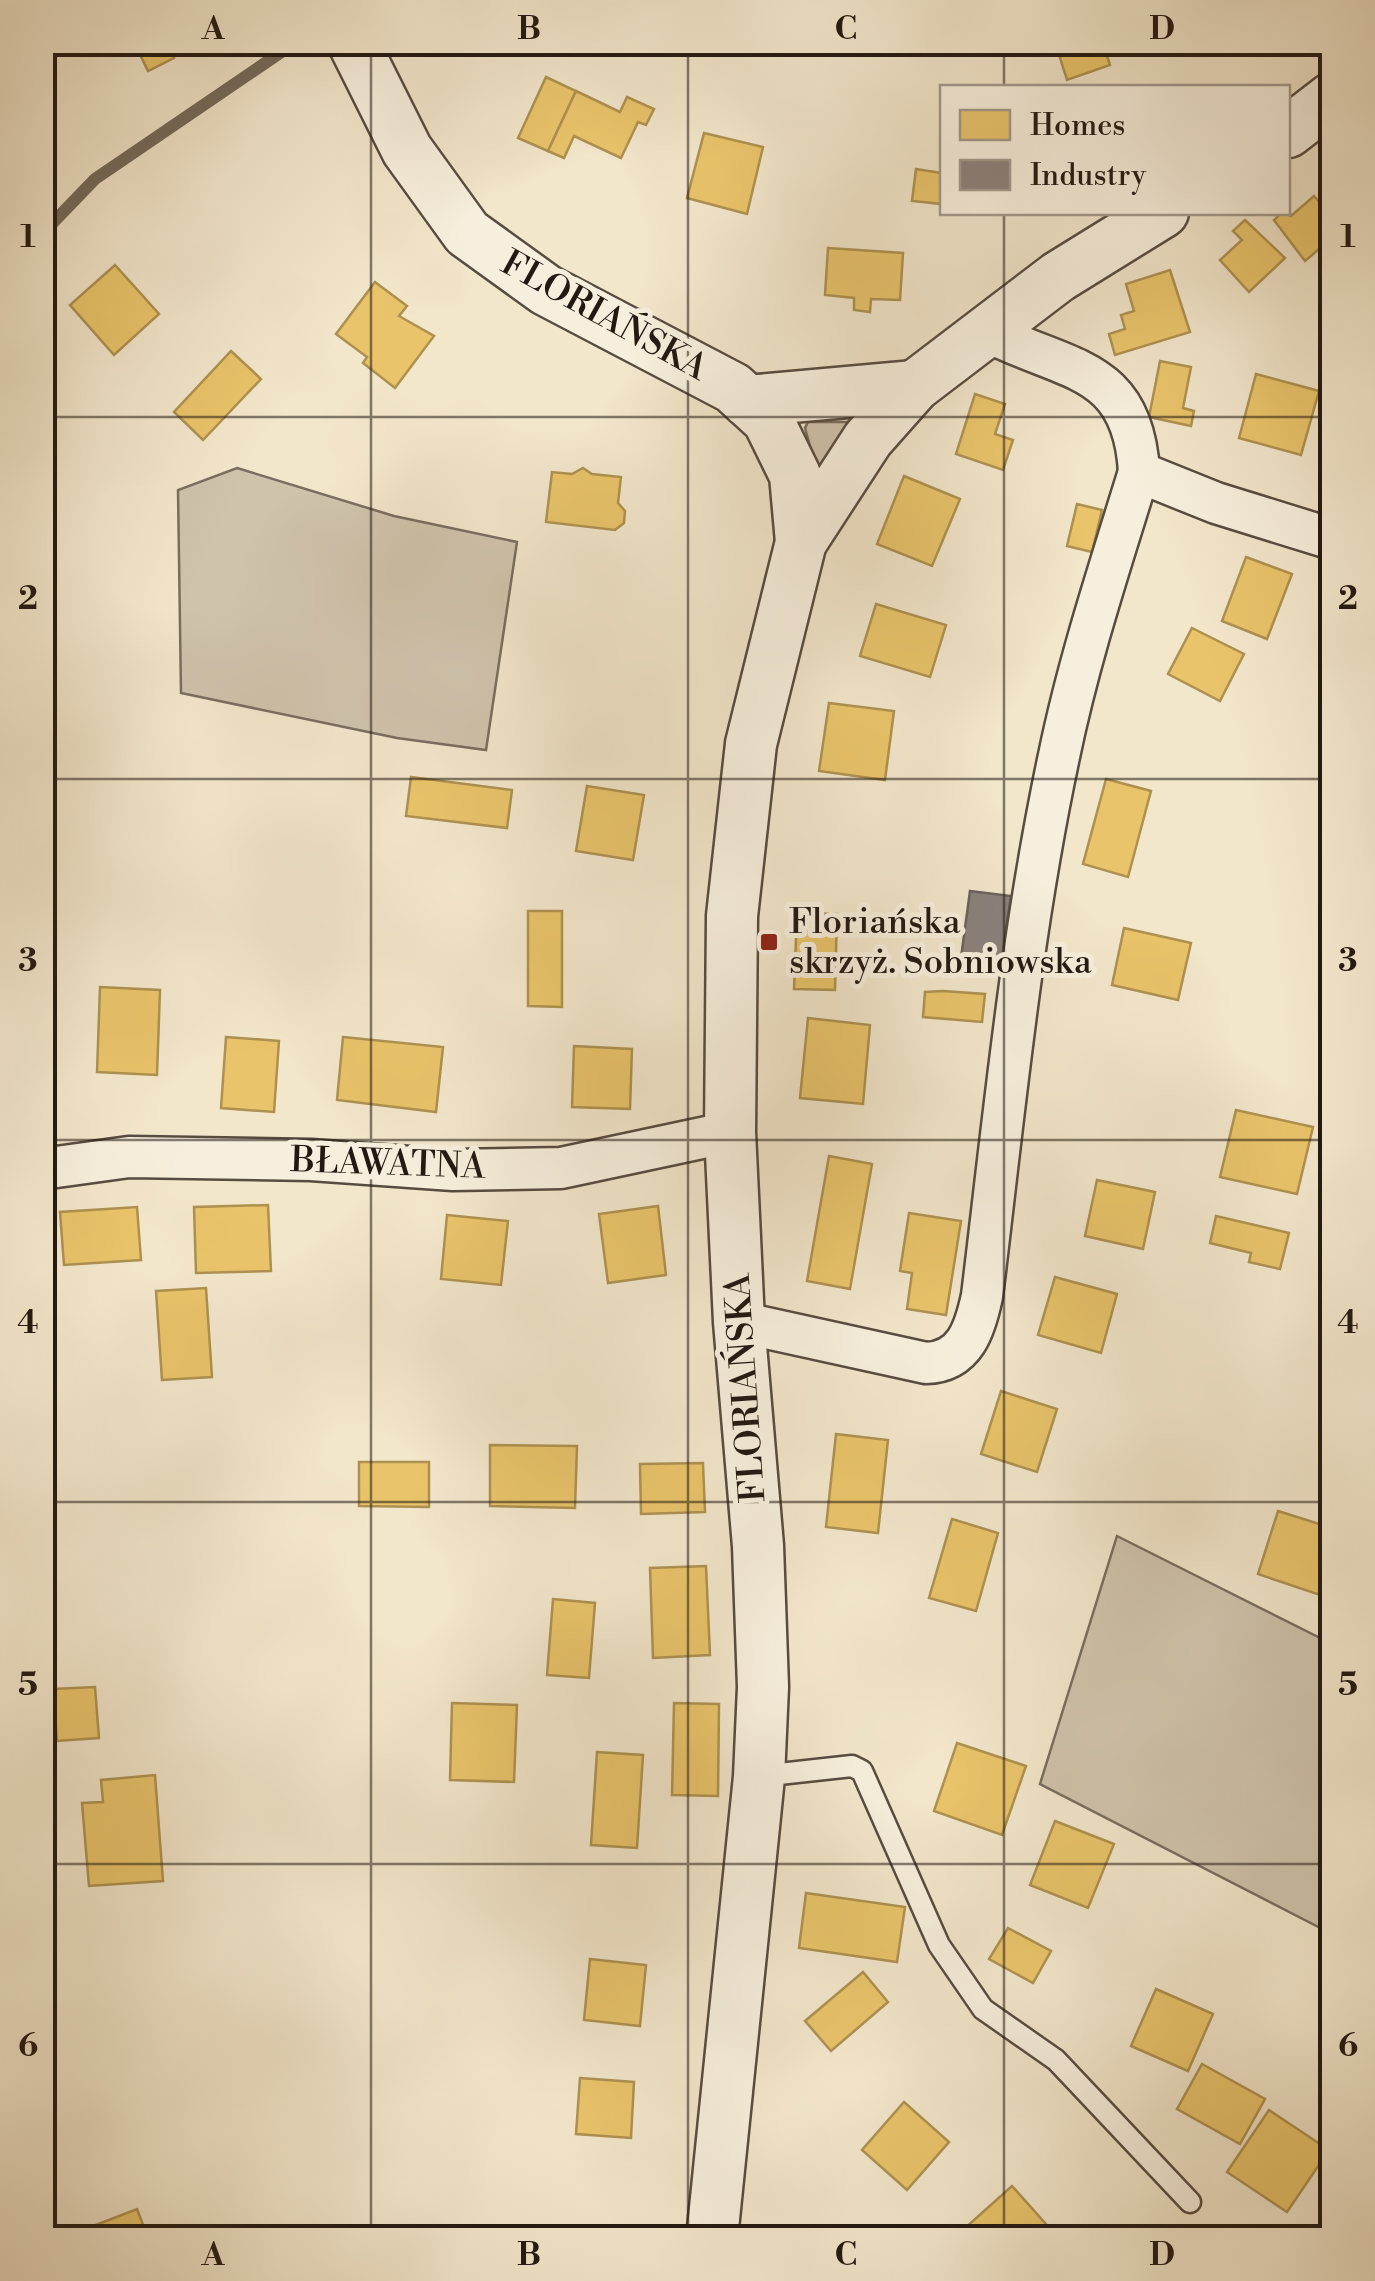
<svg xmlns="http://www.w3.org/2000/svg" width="1375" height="2281" viewBox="0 0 1375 2281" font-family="'Libre Bodoni',serif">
<rect width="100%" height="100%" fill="#f2e6cb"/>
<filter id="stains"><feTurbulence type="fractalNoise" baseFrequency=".002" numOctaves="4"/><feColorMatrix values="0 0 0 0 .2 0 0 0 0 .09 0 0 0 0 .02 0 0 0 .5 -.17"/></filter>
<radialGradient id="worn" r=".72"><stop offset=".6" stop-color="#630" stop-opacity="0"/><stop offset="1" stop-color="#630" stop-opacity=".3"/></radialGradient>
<!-- green -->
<g fill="#cfc3ac" stroke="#796e5f" stroke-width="2.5">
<path d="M808,422H847L849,430L825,474L817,471L805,428Z"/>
<path d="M237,468L394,516L517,542L486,750L397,738L181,693L178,490Z"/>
<path d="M1117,1536L1332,1644V1934L1040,1784Z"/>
</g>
<!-- homes -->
<g fill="#e9c46a" stroke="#ae9150" stroke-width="2.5">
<path d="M134,42H177L168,46L174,58L148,71Z"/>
<path d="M1055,42H1114L1104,46L1110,65L1067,80Z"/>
<path d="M546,77L576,91L548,151L518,138Z"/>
<path d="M576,91L620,112L627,97L654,109L646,125L638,122L621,158L574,136L564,158L548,151Z"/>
<path d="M704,133L763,147L747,214L687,198Z"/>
<path d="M916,169L942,173V204L912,201Z"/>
<path d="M1314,196L1332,217V238L1305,261L1274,220L1282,212L1291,216Z"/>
<path d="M1245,220L1285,258L1249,292L1220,260L1242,240L1233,231Z"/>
<path d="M828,248L903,253L900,300L871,299L870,312L854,310V298L825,295Z"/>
<path d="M115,265L159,314L114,355L70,305Z"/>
<path d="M1170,270L1190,332L1115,355L1109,334L1125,329L1121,315L1134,311L1126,284Z"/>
<path d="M375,282L407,306L399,316L434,336L395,388L363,363L367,357L336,334Z"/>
<path d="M231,351L261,379L203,440L174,412Z"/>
<path d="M1160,361L1191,367L1183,408L1194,411L1191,426L1149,417Z"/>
<path d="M1256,374L1319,391L1301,455L1239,438Z"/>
<path d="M975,394L1005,404L995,434L1013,440L1003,470L956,454Z"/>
<path d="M583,468L592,474L621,477L618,503L625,511L624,523L615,530L546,522L552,472L572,474Z"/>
<path d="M904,476L960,499L932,566L877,544Z"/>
<path d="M1077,504L1102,510L1092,552L1067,546Z"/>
<path d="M1246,557L1292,574L1267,639L1222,621Z"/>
<path d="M876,604L946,625L930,677L860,656Z"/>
<path d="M1192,628L1244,654L1220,701L1168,674Z"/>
<path d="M829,703L894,711L885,780L819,771Z"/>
<path d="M411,777L512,790L507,828L406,816Z"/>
<path d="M1106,779L1151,791L1128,877L1083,864Z"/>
<path d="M587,786L644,795L633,860L576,851Z"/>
<path d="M528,911H562V1007L528,1006Z"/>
<path d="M797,913L837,914L835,990L794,989Z"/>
<path d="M1124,928L1191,943L1178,1000L1112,985Z"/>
<path d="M100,987L160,990L157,1075L97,1072Z"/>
<path d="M943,991L985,994L982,1022L923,1017L925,992Z"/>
<path d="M808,1018L870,1025L863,1104L800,1098Z"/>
<path d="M226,1037L279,1041L274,1112L221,1108Z"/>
<path d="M343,1037L443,1047L436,1112L337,1100Z"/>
<path d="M574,1046L632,1049L630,1109L572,1107Z"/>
<path d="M1236,1110L1313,1127L1297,1194L1220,1177Z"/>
<path d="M829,1156L872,1164L850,1289L807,1281Z"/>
<path d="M1097,1180L1155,1192L1143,1249L1085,1236Z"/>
<path d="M268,1205L271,1271L196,1273L194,1207Z"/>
<path d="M658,1206L666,1275L608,1283L599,1214Z"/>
<path d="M137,1207L141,1260L64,1265L60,1212Z"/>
<path d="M909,1213L961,1221L946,1315L907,1309L912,1273L900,1271Z"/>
<path d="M447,1215L508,1221L501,1285L441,1279Z"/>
<path d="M1216,1216L1289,1233L1280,1269L1249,1262L1251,1253L1210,1243Z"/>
<path d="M1055,1277L1117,1294L1101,1353L1038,1335Z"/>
<path d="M206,1288L212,1377L162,1380L156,1291Z"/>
<path d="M1001,1391L1057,1409L1037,1472L981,1454Z"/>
<path d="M836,1434L888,1440L878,1533L826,1527Z"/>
<path d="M490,1445L577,1446L575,1508L490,1506Z"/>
<path d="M359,1462H429V1507L359,1506Z"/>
<path d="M703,1463L705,1512L641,1514L640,1464Z"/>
<path d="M1278,1511L1332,1528V1555L1320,1595L1258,1574Z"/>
<path d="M952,1519L998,1533L976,1611L929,1598Z"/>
<path d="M706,1566L710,1655L653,1658L650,1568Z"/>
<path d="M553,1599L595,1603L589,1678L547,1675Z"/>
<path d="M95,1687L99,1738L57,1741L53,1689Z"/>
<path d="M452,1703L517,1705L514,1782L450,1780Z"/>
<path d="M674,1703L719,1704L718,1796L672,1795Z"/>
<path d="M957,1743L1026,1766L1002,1835L934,1811Z"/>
<path d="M597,1752L643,1755L637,1848L591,1845Z"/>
<path d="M155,1775L163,1881L89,1886L82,1803L103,1802L101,1780Z"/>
<path d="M1055,1821L1114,1844L1088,1908L1030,1885Z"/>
<path d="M806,1893L905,1907L897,1962L799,1948Z"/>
<path d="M1008,1928L1051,1951L1033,1983L989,1959Z"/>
<path d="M590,1959L646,1965L640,2026L584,2020Z"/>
<path d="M863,1972L888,2002L831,2051L805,2021Z"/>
<path d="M1156,1989L1213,2014L1188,2071L1131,2046Z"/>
<path d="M1202,2064L1265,2099L1240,2144L1177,2109Z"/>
<path d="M580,2078L634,2082L631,2138L576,2134Z"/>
<path d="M904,2102L949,2142L907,2190L862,2150Z"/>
<path d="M1269,2110L1329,2150L1287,2212L1227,2172Z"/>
<path d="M1012,2186L1053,2232L1045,2238H975L965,2228Z"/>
<path d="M137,2209L148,2238H83L80,2231Z"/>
</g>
<!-- industry -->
<path fill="#8a817c" stroke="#6b625c" stroke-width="2.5" d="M970,891L1011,896L1001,964L961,958Z"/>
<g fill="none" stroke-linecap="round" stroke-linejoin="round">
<!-- stream -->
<path stroke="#756a5b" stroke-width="12" d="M42,234L95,179L296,42"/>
<defs>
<path id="service" d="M761,1776L852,1766L862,1771L939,1945L983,2009L1056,2060L1190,2202"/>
<g id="minor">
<path d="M987,331C1065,372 1133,364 1139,472L1216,503L1332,539"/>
<path d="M42,1169L129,1157L311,1160L453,1170L561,1168L730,1132"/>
<path d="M739,1322L926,1363C965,1362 975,1329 982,1296C1004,1116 1021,934 1059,756C1079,659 1110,566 1139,472"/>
</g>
<g id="tertiary">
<path d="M353,42L407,150L467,233L546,290L733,388L768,420L795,475L801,542L751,744L732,916L730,1132L739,1322L758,1546L763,1687L759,1777L712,2238"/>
<path d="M1288,132L1332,98"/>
<path d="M747,401L915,386"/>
<path d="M801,542L868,439L915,386L1058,277L1163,212"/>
</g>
</defs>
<!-- service casing -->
<use href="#service" stroke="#574c40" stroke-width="25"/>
<!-- minor casing -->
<use href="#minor" stroke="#574c40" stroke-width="45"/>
<!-- tertiary casing -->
<use href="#tertiary" stroke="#574c40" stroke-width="55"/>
<!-- service -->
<use href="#service" stroke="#f7efdd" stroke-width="20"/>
<!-- minor -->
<use href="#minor" stroke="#f7efdd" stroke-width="40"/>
<!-- tertiary -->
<use href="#tertiary" stroke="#f7efdd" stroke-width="50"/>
</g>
<!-- grid -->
<path fill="none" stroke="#231912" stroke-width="2.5" stroke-opacity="0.55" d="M371,42V2238M688,42V2238M1004,42V88M1004,212V2238M42,417H1332M42,779H1332M42,1140H1332M42,1502H1332M42,1864H1332"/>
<!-- markers -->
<rect fill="#8f2418" stroke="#f7efdd" stroke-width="4" x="759" y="932" width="20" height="20" rx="5"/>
<g text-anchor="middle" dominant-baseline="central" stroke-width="10" stroke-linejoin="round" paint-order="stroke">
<!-- street labels -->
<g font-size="35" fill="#231912" stroke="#f7efdd">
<text transform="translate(604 316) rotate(29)">FLORIAŃSKA</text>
<text transform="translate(388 1164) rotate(2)">BŁAWATNA</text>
<text transform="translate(746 1388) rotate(-94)">FLORIAŃSKA</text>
</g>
<!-- poi labels -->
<g font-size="35" fill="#231912" stroke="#f7efdd" text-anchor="start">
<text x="789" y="922">Floriańska<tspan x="789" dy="40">skrzyż. Sobniowska</tspan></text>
</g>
</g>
<!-- margin -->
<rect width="1375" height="2281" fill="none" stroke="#f2e6cb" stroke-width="110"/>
<!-- legend -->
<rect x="940" y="85" width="350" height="130" fill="#f7efdd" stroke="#a2998c" stroke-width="2.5"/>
<rect x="960" y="110" width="50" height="30" fill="#e9c46a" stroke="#a2998c" stroke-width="2.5"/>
<text x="1030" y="135" font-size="30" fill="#231912">Homes</text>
<rect x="960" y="160" width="50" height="30" fill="#8a817c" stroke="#a2998c" stroke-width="2.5"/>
<text x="1030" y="185" font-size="30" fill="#231912">Industry</text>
<rect x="55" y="55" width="1265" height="2171" fill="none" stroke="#231912" stroke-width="4"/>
<g font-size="32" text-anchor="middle" font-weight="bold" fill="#231912">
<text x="213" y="39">A</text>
<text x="529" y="39">B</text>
<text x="846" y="39">C</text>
<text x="1162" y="39">D</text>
<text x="28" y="247">1</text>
<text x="1348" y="247">1</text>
<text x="28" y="609">2</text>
<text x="1348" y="609">2</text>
<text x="28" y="971">3</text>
<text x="1348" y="971">3</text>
<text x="28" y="1333">4</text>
<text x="1348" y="1333">4</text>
<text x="28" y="1695">5</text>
<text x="1348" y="1695">5</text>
<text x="28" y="2056">6</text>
<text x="1348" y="2056">6</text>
<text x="213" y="2265">A</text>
<text x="529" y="2265">B</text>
<text x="846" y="2265">C</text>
<text x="1162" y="2265">D</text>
</g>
<rect width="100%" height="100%" filter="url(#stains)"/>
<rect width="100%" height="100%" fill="url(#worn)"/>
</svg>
